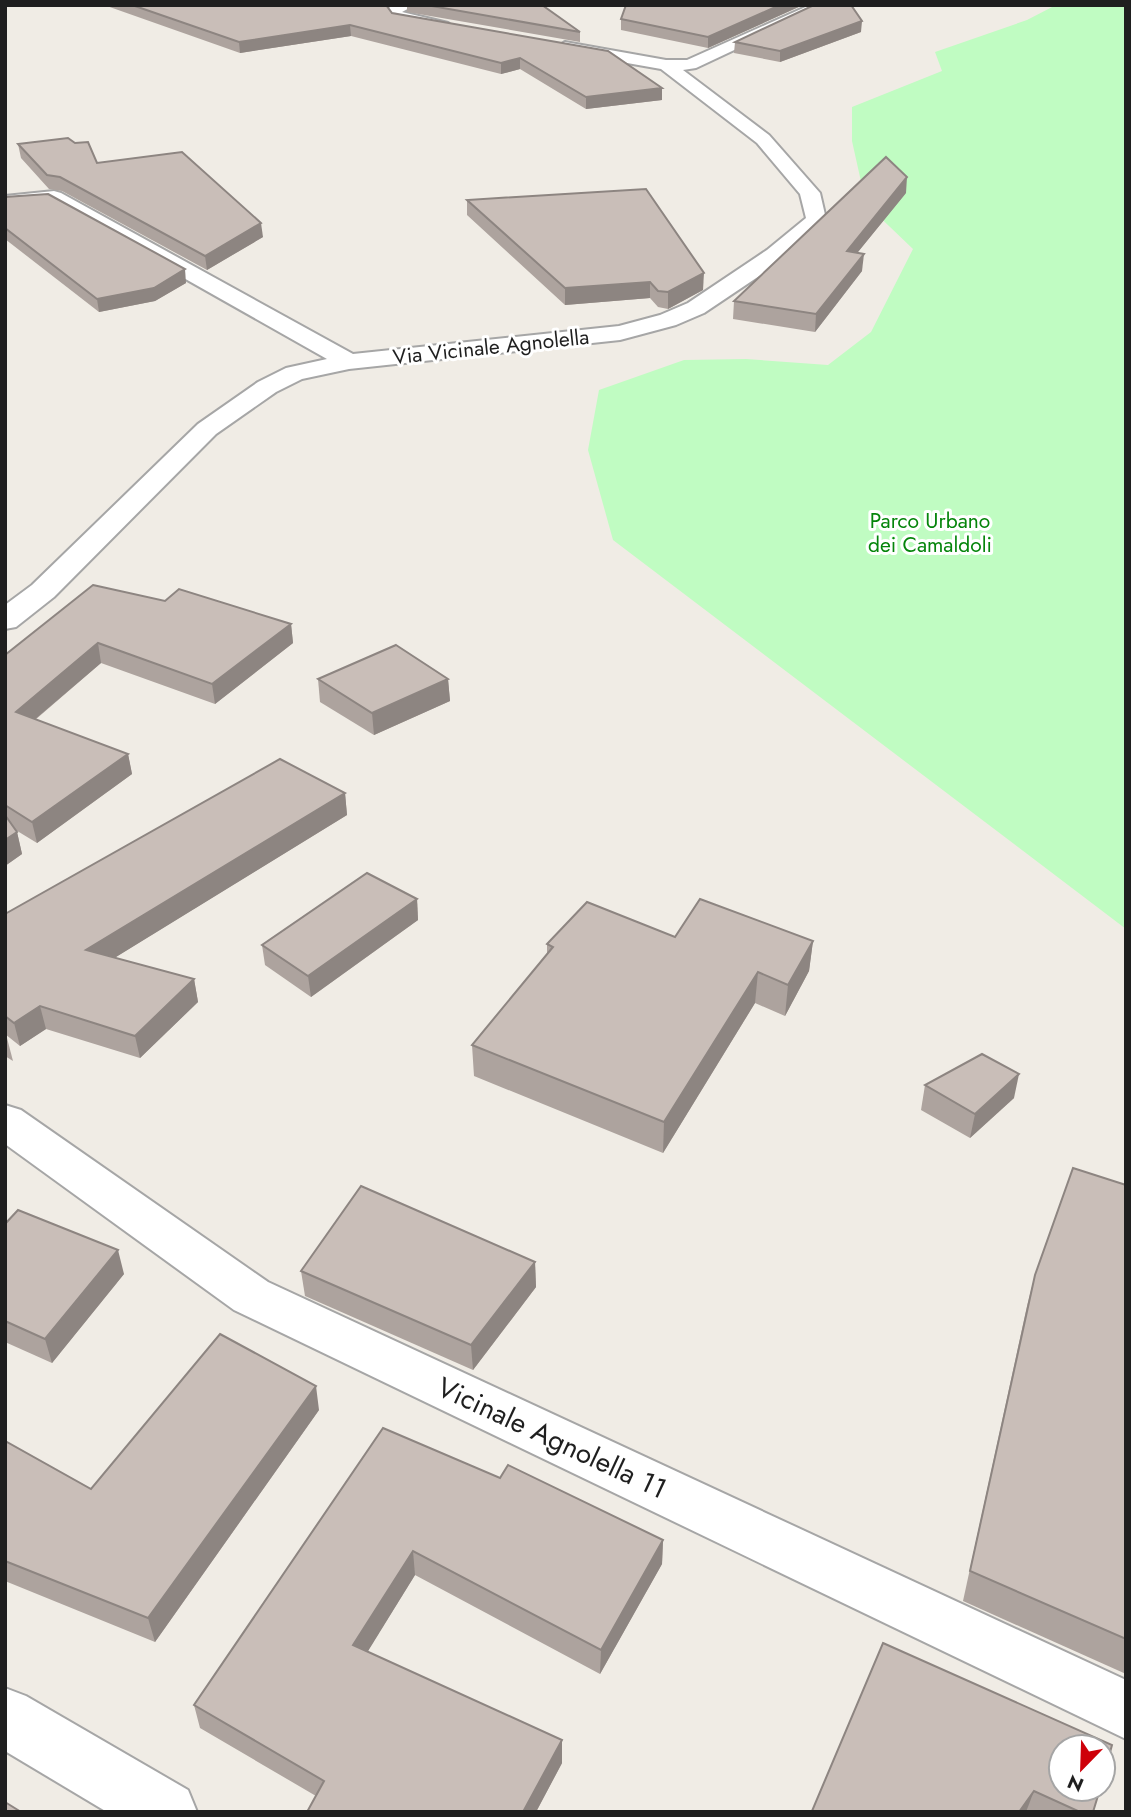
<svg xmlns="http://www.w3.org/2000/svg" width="1131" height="1817" viewBox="0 0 1131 1817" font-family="Jost,sans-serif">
<rect width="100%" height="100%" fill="#f0ece5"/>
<!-- park -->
<path fill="#c0fcc2" d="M1056,5H1126V929L613,540L588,450L599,390L684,360L746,359L828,365L871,332L913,249L866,204L852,141V107L942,71L935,52L1027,20Z"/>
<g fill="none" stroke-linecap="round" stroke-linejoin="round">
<defs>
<g id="minor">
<path d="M393,5H415L402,12L448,23L451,26L443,31L393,21L386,10Z"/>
<path d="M810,5H830L696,68L683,70L769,135L820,193L826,219L808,239L783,260L704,313L676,325L620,340L349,369L302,379L276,392L216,434L54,597L16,627L5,629V605L32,585L198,424L258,382L286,368L327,359L51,203L5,208V196L54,191L61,193L353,354L619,326L660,315L688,303L767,250L806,218L800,194L757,143L661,69L565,52L557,47L565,42L666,60H687Z"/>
<path d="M5,1105L21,1110L268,1282L1126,1680V1739L234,1310L5,1144Z"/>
<path d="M5,1688L26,1696L188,1790L197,1812H107L5,1751Z"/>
</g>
</defs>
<!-- minor casing -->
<use href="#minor" stroke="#a6a6a6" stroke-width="4"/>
<!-- minor -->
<use href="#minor" fill="#fff" fill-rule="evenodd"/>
</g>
<!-- wall -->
<g fill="#ada39e">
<path d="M104,5H390L388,8L392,13L662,88V100L586,109L520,69L501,74L351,36L240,53Z"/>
<path d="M407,5H542L580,32V42L407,12Z"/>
<path d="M803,5L708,48L621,30V19Z"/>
<path d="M861,32L780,62L734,53L735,42Z"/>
<path d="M18,144L97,163L263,237L207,270L62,191L49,189L21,158Z"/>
<path d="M906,193L857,253L862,271L815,332L733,319L734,301Z"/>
<path d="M5,197L186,283L155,301L99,312L5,239Z"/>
<path d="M467,200L703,290L668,309L658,307L650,298L565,305L467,215Z"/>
<path d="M165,601L291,624L293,643L215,704L101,663L35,720L128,754L132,774L37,843L14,829L17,832L22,854L5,866V655Z"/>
<path d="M318,679H448L450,701L374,735L320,702Z"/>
<path d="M345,793L347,815L114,958L194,979L198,1002L140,1058L46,1029L20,1046L5,1034V914Z"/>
<path d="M417,899L418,920L311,997L265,965L262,945Z"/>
<path d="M675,937L813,941L809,971L785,1016L755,1003L663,1153L474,1076L472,1045L547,954V944Z"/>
<path d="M5,1035L7,1038L13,1061L5,1056Z"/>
<path d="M925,1085L1014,1098L970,1138L921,1110Z"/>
<path d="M1126,1185V1674L963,1601L1027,1306L1035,1275Z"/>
<path d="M5,1224L124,1274L52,1363L5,1342Z"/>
<path d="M535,1262L536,1287L473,1370L305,1296L301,1271Z"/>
<path d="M319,1410L155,1642L5,1581V1441L91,1489Z"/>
<path d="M500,1478L663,1540L662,1564L600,1674L415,1575L367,1652L562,1763L536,1812H307L316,1796L200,1728L194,1705Z"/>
<path d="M883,1643L1093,1812H812Z"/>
</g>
<!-- shaded-wall -->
<g fill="#8d8581">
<path d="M780,5H803L708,48V37Z"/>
<path d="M862,21L861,32L780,62V51Z"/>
<path d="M350,25L351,36L240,53L239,42Z"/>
<path d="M520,58V69L501,74V63Z"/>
<path d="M662,88V100L586,109V97Z"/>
<path d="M907,177L906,193L845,268L847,251Z"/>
<path d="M261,223L263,237L207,270L205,256Z"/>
<path d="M864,254L862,271L815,332L816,314Z"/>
<path d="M185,269L186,283L155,301L99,312L97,299Z"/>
<path d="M704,273L703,290L668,309V292Z"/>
<path d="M650,282V298L565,305V288Z"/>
<path d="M291,624L293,643L215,704L212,684Z"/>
<path d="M98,643L101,663L20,732L16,712Z"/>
<path d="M448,679L450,701L374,735L372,713Z"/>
<path d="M128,754L132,774L37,843L32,822Z"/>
<path d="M345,793L347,815L90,973L86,950Z"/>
<path d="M17,832L22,854L5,866V840Z"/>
<path d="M417,899L418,920L311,997L308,976Z"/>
<path d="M813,941L809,971L785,1016L788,985Z"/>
<path d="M758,972L755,1003L663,1153L664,1122Z"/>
<path d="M194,979L198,1002L140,1058L135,1036Z"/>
<path d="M40,1006L46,1029L20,1046L14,1023Z"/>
<path d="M1019,1074L1014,1098L970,1138L975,1114Z"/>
<path d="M118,1250L124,1274L52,1363L45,1339Z"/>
<path d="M535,1262L536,1287L473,1370L471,1345Z"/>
<path d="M316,1386L319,1410L155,1642L148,1618Z"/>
<path d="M663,1540L662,1564L600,1674L601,1650Z"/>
<path d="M413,1551L415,1575L357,1669L353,1645Z"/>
<path d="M562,1740V1763L536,1812H523Z"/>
<path d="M1034,1791L1026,1812H1019Z"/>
</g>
<!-- building -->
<g fill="#c9beb8" stroke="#8d8581" stroke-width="2">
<path d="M132,5H386L392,13L608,51L662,88L586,97L520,58L501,63L350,25L239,42Z"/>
<path d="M426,5H542L580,32Z"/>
<path d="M626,5H780L708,37L621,19Z"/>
<path d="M814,5H851L862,21L780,51L735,42Z"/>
<path d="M68,138L75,143L88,142L97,163L182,152L261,223L205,256L60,177L47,175L18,144Z"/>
<path d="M886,157L907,177L847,251L864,254L816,314L734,301Z"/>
<path d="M646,189L704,273L668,292L658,291L650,282L565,288L467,200Z"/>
<path d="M48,194L185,269L154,288L97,299L5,228V197Z"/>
<path d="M93,585L165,601L179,589L291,624L212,684L98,643L16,712L128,754L32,822L5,805V655Z"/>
<path d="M396,645L448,679L372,713L318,679Z"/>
<path d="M280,759L345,793L86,950L194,979L135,1036L40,1006L14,1023L5,1016V914Z"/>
<path d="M5,815L17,832L5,840Z"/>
<path d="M367,873L417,899L308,976L262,945Z"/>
<path d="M700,899L813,941L788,985L758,972L664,1122L472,1045L553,947L547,944L587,902L675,937Z"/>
<path d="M982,1054L1019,1074L975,1114L925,1085Z"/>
<path d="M1073,1168L1126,1185V1639L970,1571L1035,1275Z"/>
<path d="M361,1186L535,1262L471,1345L301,1271Z"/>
<path d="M18,1210L118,1250L45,1339L5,1321V1224Z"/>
<path d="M220,1334L316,1386L148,1618L5,1561V1441L91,1489Z"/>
<path d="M383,1428L500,1478L508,1465L663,1540L601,1650L413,1551L353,1645L562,1740L523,1812H307L324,1781L194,1705Z"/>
<path d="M883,1643L1112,1745L1103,1778V1747H1061V1789H1100L1093,1812H1080L1034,1791L1019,1812H814L812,1811Z"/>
<path d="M5,1802L21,1812H5Z"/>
</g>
<g text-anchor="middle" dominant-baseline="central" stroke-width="6" stroke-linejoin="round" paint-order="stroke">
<!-- far-street labels -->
<g font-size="21" fill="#1f1f1f" stroke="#fff">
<text transform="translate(491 347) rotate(-6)">Via Vicinale Agnolella</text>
</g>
<!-- far-park labels -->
<g font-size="21" fill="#05850b" stroke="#fff">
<text x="930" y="521">Parco Urbano<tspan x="930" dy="24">dei Camaldoli</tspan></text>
</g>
<!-- near-street labels -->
<g font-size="28" fill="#1f1f1f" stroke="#fff">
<text transform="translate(552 1438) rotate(25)">Vicinale Agnolella 11</text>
</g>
</g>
<!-- border -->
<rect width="1131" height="1817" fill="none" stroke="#1f1f1f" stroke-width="14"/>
<!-- north arrow -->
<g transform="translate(1082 1768) rotate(203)"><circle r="33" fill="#ffffff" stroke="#a5a5a5" stroke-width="2"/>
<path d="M0-5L12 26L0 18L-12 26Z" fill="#ce0009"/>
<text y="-10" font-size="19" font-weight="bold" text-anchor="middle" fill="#1f1f1f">N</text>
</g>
</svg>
